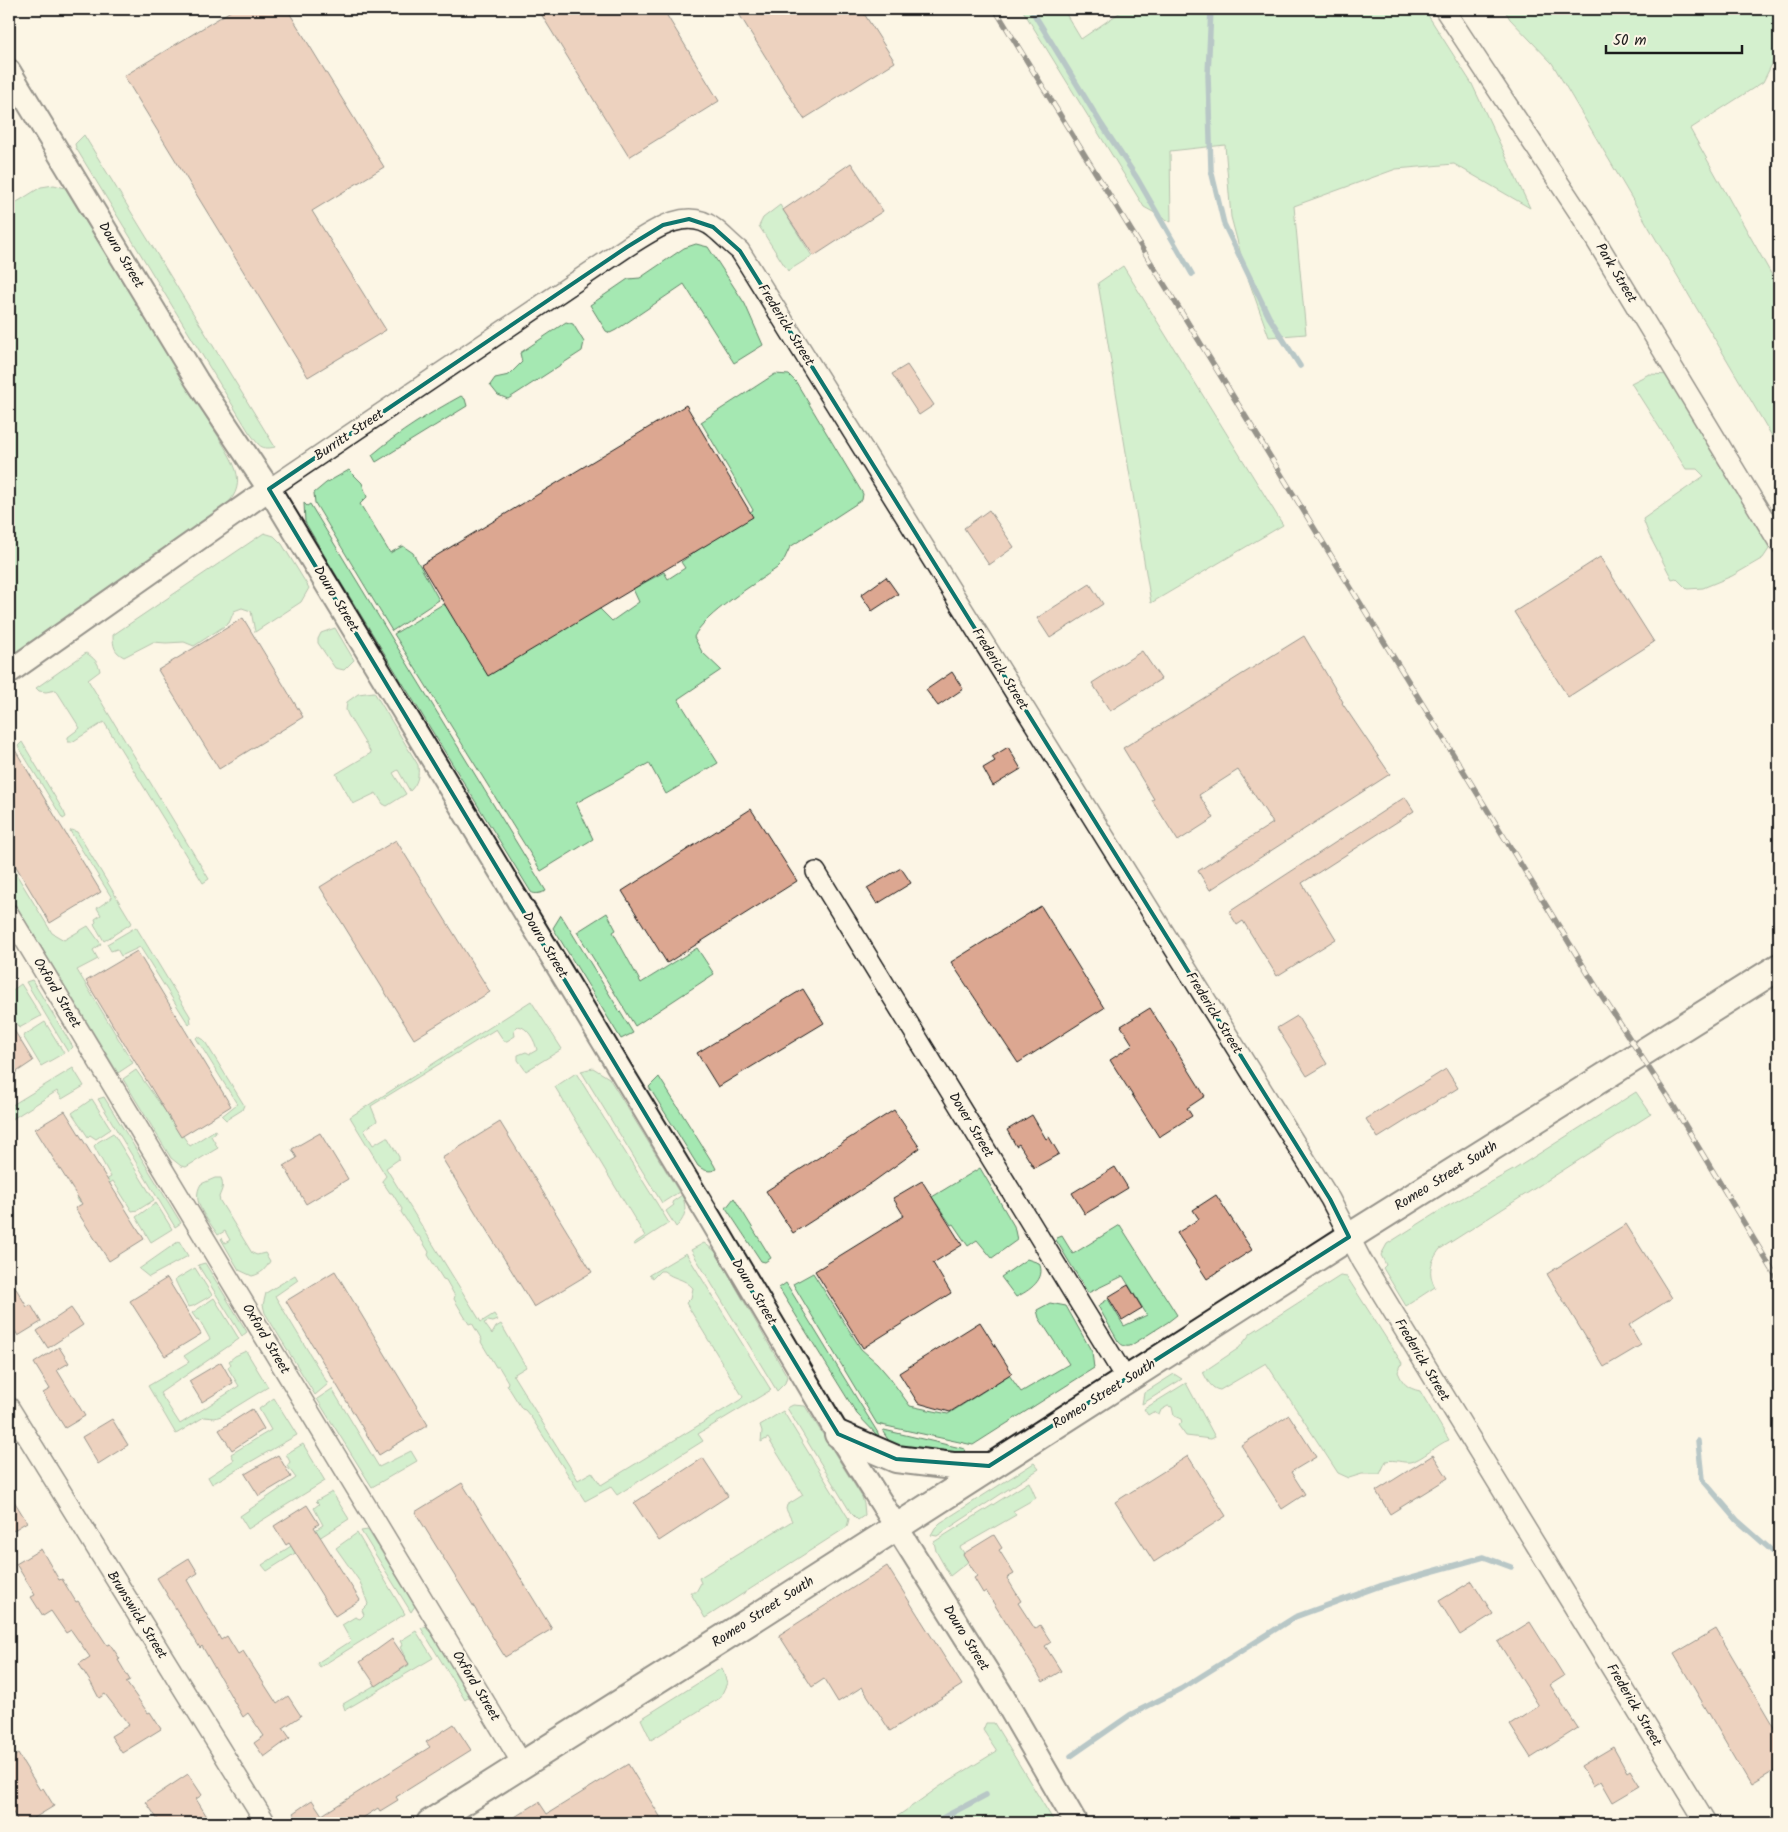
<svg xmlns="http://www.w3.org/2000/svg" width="1788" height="1832" viewBox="0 0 1788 1832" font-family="Kalam,sans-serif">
<rect width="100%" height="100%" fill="#fcf5e5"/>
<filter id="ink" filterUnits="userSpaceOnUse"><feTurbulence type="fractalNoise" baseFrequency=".02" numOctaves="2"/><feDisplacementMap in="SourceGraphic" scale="10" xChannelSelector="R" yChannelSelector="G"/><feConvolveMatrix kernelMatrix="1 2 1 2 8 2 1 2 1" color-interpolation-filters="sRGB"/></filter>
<g filter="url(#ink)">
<!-- green -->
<g fill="#a5e8b2" stroke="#608267">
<path d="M1022,9H1063L1081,39L1125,9H1424L1472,84L1530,208L1454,164L1396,169L1294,206L1306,334L1269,337L1245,270L1231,217L1225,145L1170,151L1171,222L1144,207Z"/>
<path d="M1504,9H1779V50L1763,82L1690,129L1779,288V448L1552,63L1510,19Z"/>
<path d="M84,135L275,447C259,451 258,443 249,432L76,148L75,144Z"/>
<path d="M54,185L65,188L71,198L218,436C235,465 251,485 220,511L9,658V207L41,187Z"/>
<path d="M780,205L812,256L788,271L759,226L763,218Z"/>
<path d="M696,244L708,247L745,304L763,345L734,363L684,284L616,330L610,333L606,331L590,305L628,279L640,278L684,248Z"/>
<path d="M1123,266L1283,525L1151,603L1098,283Z"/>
<path d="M566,322L573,324L584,342L582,351L508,399L498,395L490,385L495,378L509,375L522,362L520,353Z"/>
<path d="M775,374L789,375L796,382L863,494L862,500L790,547L783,562L777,568C755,584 704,614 694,637L702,652L721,670L678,699L718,763L666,794L649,763L576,803L593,839L541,871L394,634L443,604L444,605L600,609L612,621L639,602L633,589L664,572L668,579L685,568L681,562L753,510L701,422Z"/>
<path d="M1649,374L1671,375L1767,529L1769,549L1763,558L1732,576L1703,588L1687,589L1676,578L1672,579L1649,535L1643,519L1704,476L1697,469H1686L1631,383Z"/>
<path d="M461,396L465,399L467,406L376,462L372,455C399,432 430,413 461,396Z"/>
<path d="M349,470L362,483L367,497L360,504L390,553L403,546L413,553L439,600L392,631L315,503L314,493L326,483Z"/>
<path d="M304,503L307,506L310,504L546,891C541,893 535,895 531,892L327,560L305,522Z"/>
<path d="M264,533L274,536L282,544L309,588L301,602L255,632L251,611L242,608L234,611L229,623L194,646L184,642L166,643L153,642L124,657C114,652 113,646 113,635Z"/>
<path d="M335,628L354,660L344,670L335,668L318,643V639L321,633Z"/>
<path d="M86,653C93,657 99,663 100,671L88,680L209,879L203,883L104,722L72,742H68V737L80,728L56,690L46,692L39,691L36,688Z"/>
<path d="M374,692L418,765C419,776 418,783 410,791L398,770L393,773L406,794L387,806L383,804L376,793L353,804L336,774L371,753L348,715L346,710L347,702L358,694Z"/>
<path d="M22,742L64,812L66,817L63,819L18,746Z"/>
<path d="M72,830L77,832L132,923L104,941L94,924L96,922L95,919L101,915L97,908L112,898L70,831Z"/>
<path d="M10,864L52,933L64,940L88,926L101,944L93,950L98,959L77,970L133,1063L118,1073L9,894V865Z"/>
<path d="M607,913L616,930L613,932L641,983L697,948L714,974L635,1026L577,932Z"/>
<path d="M561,915L633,1033L621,1039L553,928Z"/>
<path d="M136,927L190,1016L191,1023L189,1025L140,947L121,956L117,949L111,951L107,944Z"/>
<path d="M32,980L73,1047L68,1052L26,982Z"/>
<path d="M21,984L41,1016L19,1028L9,1011V993Z"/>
<path d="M531,1001L562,1049L526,1071L518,1060V1055L526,1052L530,1054L537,1050C535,1041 528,1027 518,1026L514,1030L515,1036L507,1041H504L496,1029L371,1106L377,1121L364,1130L373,1145L385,1138H388L399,1157V1159L386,1168L481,1322L494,1314L498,1320L493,1322L488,1321L484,1323L492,1334L496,1327L501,1324L526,1367L513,1375L578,1480L592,1472L601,1485L740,1400L743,1397L686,1303L691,1298L693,1288C683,1277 674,1280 664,1271H660L653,1278L649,1275L686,1253L771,1390L698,1434L703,1441L617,1495L611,1487L585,1501L531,1417L525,1410L522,1409L507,1385L508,1382L499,1367H496L481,1342L482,1340L472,1323L469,1324L454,1299L455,1296L446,1280L443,1279L428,1255L429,1252L419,1236H417L401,1212L402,1209L392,1193H390L382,1181L386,1176L350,1117Z"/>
<path d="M45,1022L64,1053L41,1066L23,1036Z"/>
<path d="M198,1036L204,1040L244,1105L242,1110L226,1120L222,1116L237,1104L196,1038Z"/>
<path d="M73,1068L84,1086L62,1099L57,1091L9,1121V1107Z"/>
<path d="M593,1068L609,1078L679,1192L662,1203L581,1071Z"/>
<path d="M136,1070L190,1146L215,1130L216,1132L211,1136L218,1148L186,1167L181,1166L171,1158L123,1079Z"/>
<path d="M576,1073L669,1223L635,1245L633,1244L645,1236L555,1087Z"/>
<path d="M659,1077L714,1165L716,1169C710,1173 703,1170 698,1166L649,1087Z"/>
<path d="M1636,1092L1651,1114L1440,1249C1431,1261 1427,1272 1435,1287L1406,1306L1383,1268L1386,1265L1381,1255L1387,1244L1444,1208L1515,1169Z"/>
<path d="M104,1097L181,1223L175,1227L98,1099Z"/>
<path d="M92,1099L111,1129L96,1139L90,1135L88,1137L72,1113Z"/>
<path d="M113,1133L154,1200L138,1210L132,1211L113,1181L79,1202L77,1198L111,1177L94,1146L98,1142Z"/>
<path d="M980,1168L1014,1226L1017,1240L992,1258L977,1240L968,1246L953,1224L951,1225L932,1197Z"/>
<path d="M215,1178H221C224,1187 222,1189 219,1197L220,1201L252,1253L257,1255L265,1253L270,1261C266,1269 261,1274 252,1276L239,1270L221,1239L222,1238L225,1243L230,1240L225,1231L218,1235C208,1219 190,1202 201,1184Z"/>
<path d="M682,1195C687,1208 686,1218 676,1227L666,1211L674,1205L672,1202Z"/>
<path d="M734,1198L771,1258L765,1262L761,1261L726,1208Z"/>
<path d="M156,1203L172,1229L151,1242L136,1217Z"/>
<path d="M1120,1225L1177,1315L1168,1322L1130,1346C1125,1347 1121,1345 1118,1341L1098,1306L1108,1299L1124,1326L1147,1315L1123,1276L1088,1293L1056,1240L1057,1238L1062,1236L1073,1254Z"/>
<path d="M179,1241L188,1256L149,1277L139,1269Z"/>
<path d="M704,1243L715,1251L787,1376L785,1383L777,1391L691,1250Z"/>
<path d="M1027,1259L1039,1263C1047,1279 1029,1291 1016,1297L1001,1277Z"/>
<path d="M205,1263L247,1332L242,1336L198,1265Z"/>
<path d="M195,1268L212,1295L193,1306L188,1307L175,1280Z"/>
<path d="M813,1273L861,1349L877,1363L889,1377L910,1406L948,1414L1009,1375L1021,1392L1069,1364L1039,1318L1037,1310L1050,1303L1066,1306L1092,1352L1094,1368L973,1445L877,1424L793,1284Z"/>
<path d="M295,1275L298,1280L275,1296L328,1384L315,1395L265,1313L263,1305L266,1293Z"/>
<path d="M1340,1276L1347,1277L1402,1363L1398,1372C1403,1384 1407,1388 1420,1391L1449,1440C1437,1444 1422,1460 1410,1462C1402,1463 1395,1459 1386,1461L1380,1474H1362L1349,1478L1338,1473L1266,1363L1220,1390C1211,1389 1207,1380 1203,1372L1239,1348L1251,1333Z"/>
<path d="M786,1283L878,1433L879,1437L857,1414L779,1288Z"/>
<path d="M214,1298L239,1339L160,1393L180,1424L239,1386L228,1368L231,1364L229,1361L235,1356L246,1351L268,1387L221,1416L215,1418L204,1417L176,1434L148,1386L189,1362L184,1356L210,1339L199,1319L197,1320L192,1313Z"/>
<path d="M1174,1374L1182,1379L1142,1404L1144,1393Z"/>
<path d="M1186,1383L1215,1437L1211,1439L1186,1436L1178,1425L1182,1423L1181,1419L1174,1416L1172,1407L1168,1406L1161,1410L1159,1415L1153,1412L1148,1415L1144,1409Z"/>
<path d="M332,1389L379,1467L411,1451L417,1461L372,1487L317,1399Z"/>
<path d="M274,1398L297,1435L212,1484L208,1477L234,1460L231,1454L271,1430L259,1409Z"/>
<path d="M793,1405L805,1406L862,1497L864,1504L865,1515L858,1520L851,1513L787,1408Z"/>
<path d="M783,1411L849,1519L847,1527L705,1618L690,1592H696L701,1583L699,1578L792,1521L786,1509L787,1505L803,1495L768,1438L761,1442L762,1431L760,1425Z"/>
<path d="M884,1430L965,1449L963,1454L930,1456L891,1444L883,1432Z"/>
<path d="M303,1444L325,1481L248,1529L240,1516L296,1478L287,1466L290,1462L286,1454Z"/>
<path d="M1034,1463L1039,1469L937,1536L931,1535L935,1528L940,1523Z"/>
<path d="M1029,1482L1036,1498L1013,1511L1016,1515L960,1547L969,1561L950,1576L936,1551L934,1542Z"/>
<path d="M332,1492L349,1519L267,1571L262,1565L323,1525L314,1508L319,1504L316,1501Z"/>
<path d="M368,1530L415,1606L411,1612L361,1531Z"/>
<path d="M357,1533L405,1614L320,1667L317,1663L351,1641L342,1625L355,1617L360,1619L364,1615L362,1610L368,1604L360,1582L336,1548Z"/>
<path d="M427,1626V1629L433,1635L470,1696L465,1700L421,1628Z"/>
<path d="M416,1631L433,1658L345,1710L343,1704L409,1665L400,1647L403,1646L400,1641Z"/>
<path d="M722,1668L727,1683L720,1698L651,1740L641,1719Z"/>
<path d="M986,1723H994L1055,1823H888L942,1785L997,1751L983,1730Z"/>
</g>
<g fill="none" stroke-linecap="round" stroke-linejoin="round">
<!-- stream -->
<g stroke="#668ea1" stroke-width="5.5">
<path d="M1031,9L1100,122L1137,178L1192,274"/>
<path d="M1211,9L1208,75L1211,170L1224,224L1269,317L1300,366"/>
<path d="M1698,1441L1702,1479L1737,1520L1779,1557"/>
<path d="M1071,1756L1130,1715L1181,1689L1295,1617L1380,1586L1484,1557L1511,1567"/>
<path d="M933,1823L986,1795"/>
</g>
</g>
<!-- building -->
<g fill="#dca791" stroke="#1c1c1c">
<path d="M234,9H287L384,167L312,211L386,330L308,377L124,76Z"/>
<path d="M538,9H663L719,101L629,157Z"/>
<path d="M736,9H861L895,62L804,119Z"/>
<path d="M851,163L883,211L814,256L783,210Z"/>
<path d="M907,365L934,405L919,415L892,374Z"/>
<path d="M686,405L753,517L488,676L421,565Z"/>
<path d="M989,510L1014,547L989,565L964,528Z"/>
<path d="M1600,557L1654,642L1568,697L1514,612Z"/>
<path d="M886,577L898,594L872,611L861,595Z"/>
<path d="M1090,584L1103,604L1050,638L1037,618Z"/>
<path d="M243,618L303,717L219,769L158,670Z"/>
<path d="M1304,636L1343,702L1342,703L1390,774L1210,890L1198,871L1273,823L1238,770L1199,795L1214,818L1178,841L1152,800L1154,799L1123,748Z"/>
<path d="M1142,651L1161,679L1110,711L1092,683Z"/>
<path d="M952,672L963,689L938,706L926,690Z"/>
<path d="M9,740L101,892L50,923L9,855Z"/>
<path d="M1008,747L1021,769L993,786L983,768L995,761L992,757Z"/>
<path d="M1405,797L1414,811L1302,883L1336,939L1277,976L1243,921L1237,925L1229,912Z"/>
<path d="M751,809L797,881L667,963L622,891Z"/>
<path d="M396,840L490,992L414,1039L320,887Z"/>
<path d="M901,868L911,883L877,904L867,888Z"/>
<path d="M1041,906L1104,1008L1018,1063L951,962Z"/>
<path d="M137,951L231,1106L181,1137L86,981Z"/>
<path d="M803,989L824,1023L718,1087L697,1053Z"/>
<path d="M1150,1008L1205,1096L1187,1108L1192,1116L1159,1137L1110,1060L1133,1045L1121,1026Z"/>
<path d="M1297,1016L1327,1064L1307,1076L1277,1028Z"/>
<path d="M9,1022L33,1061L9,1077Z"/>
<path d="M1446,1069L1458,1088L1378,1138L1366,1119Z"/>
<path d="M894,1110L920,1148L873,1182L793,1233L766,1191Z"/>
<path d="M65,1111L144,1239L109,1261L75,1208L82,1204L35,1129Z"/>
<path d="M1032,1115L1046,1139L1049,1137L1059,1154L1034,1168L1019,1144L1016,1146L1007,1130Z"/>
<path d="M500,1122L592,1272L534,1307L442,1158Z"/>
<path d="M320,1133L348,1179L306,1204L284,1166L297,1158L292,1149Z"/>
<path d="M1115,1167L1128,1188L1085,1214L1072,1193Z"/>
<path d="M922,1181L962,1245L933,1263L951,1293L863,1348L815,1271L904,1216L893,1198Z"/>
<path d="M1216,1195L1252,1250L1207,1279L1177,1233L1199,1219L1193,1210Z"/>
<path d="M1626,1224L1672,1298L1629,1325L1641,1345L1604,1367L1547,1274Z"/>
<path d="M335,1271L428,1425L379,1455L286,1301Z"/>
<path d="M9,1277L27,1307L31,1305L41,1322L18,1336L9,1320Z"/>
<path d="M167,1278L201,1334L165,1356L130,1301Z"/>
<path d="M1128,1285L1142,1308L1122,1320L1108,1297Z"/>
<path d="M71,1308L83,1325L48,1348L37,1331Z"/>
<path d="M980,1322L1012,1373L950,1412L918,1403L899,1373Z"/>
<path d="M59,1347L69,1363L57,1370L85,1416L65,1428L43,1393L50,1389L34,1363Z"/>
<path d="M221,1362L233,1383L202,1402L189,1381Z"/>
<path d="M252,1409L264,1429L232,1450L219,1430Z"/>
<path d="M1289,1415L1316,1457L1291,1472L1305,1494L1282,1509L1241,1445Z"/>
<path d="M112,1419L128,1445L98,1464L82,1437Z"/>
<path d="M278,1455L291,1477L259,1496L245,1474Z"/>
<path d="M1433,1455L1448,1478L1390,1514L1376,1491Z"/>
<path d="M1188,1456L1226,1516L1154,1562L1115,1502Z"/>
<path d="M703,1458L728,1496L659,1541L634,1503Z"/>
<path d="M462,1483L552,1629L505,1657L415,1512Z"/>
<path d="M9,1493L27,1522L9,1533Z"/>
<path d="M307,1505L319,1524L314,1527L360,1600L335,1616L289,1543L286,1545L274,1526Z"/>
<path d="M994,1535L1002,1548L999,1550L1014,1574L1007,1578L1021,1601L1018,1603L1035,1629L1040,1625L1051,1642L1045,1646L1061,1671L1043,1682L986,1591L983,1593L974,1578L977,1576L963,1554Z"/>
<path d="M41,1549L59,1580L62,1579L76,1602L78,1601L107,1645L110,1644L120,1659L118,1660L130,1680L126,1682L148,1713L150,1712L161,1729L122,1753L111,1736L129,1725L105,1694L99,1698L91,1683L79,1664L90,1657L71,1630L66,1633L51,1611L43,1616L31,1597L35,1595L16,1564Z"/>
<path d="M189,1558L198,1573L187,1580L221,1640L227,1636L238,1654L243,1651L277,1704L288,1696L301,1716L283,1728L290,1738L264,1757L254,1743L264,1736L248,1713L243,1717L202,1646L200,1648L157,1578Z"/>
<path d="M887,1566L962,1685L890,1731L862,1687L838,1702L824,1679L812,1687L779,1635Z"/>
<path d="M1472,1581L1493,1614L1460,1635L1439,1601Z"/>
<path d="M1530,1622L1564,1676L1550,1685L1578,1728L1531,1758L1510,1725L1539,1706L1498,1642Z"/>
<path d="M1716,1629L1779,1736V1768L1751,1785L1674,1654Z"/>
<path d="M392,1639L409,1664L376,1686L360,1662Z"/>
<path d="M454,1724L471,1750L396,1797L398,1800L380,1811L378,1808L355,1823H300L293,1813L312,1800L322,1815L430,1747L426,1742Z"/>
<path d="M1613,1747L1627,1772L1630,1770L1640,1786L1613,1802L1601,1781L1593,1786L1581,1766Z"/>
<path d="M18,1754L40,1790L43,1788L54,1806L26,1823H19L9,1806V1760Z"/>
<path d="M628,1764L664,1823H505L539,1802L547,1814Z"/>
<path d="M188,1774L202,1795L196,1799L211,1823H160L146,1802Z"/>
</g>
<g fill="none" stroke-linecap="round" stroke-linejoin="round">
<defs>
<g id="minor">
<path d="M1444,9L1583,219L1779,543"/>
<path d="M269,489L627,247C651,232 686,205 714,228C723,235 731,244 740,251L1330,1199L1362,1261L1706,1823"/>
<path d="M816,872L1126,1379"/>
<path d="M9,914L523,1765"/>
<path d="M9,1407L266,1823"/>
</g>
<g id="tertiary">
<path d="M9,71L197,381L269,489L710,1218L838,1434L1002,1695L1076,1823"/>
<path d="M9,672L269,489"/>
</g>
<g id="secondary">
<path d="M838,1434L896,1459L953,1466H989"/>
<path d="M430,1823L747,1623L1349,1237L1779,967"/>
</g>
</defs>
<!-- minor casing -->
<use href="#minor" stroke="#1c1c1c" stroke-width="22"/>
<!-- tertiary casing -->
<use href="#tertiary" stroke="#1c1c1c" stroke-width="26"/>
<!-- secondary casing -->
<use href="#secondary" stroke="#1c1c1c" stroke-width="30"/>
<!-- minor -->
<use href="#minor" stroke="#fcf5e5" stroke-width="19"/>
<!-- tertiary -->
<use href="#tertiary" stroke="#fcf5e5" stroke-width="22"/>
<!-- secondary -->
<use href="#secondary" stroke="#fcf5e5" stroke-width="26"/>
<defs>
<path id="rail" d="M995,9L1600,993L1673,1105L1779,1281"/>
</defs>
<!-- rail casing -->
<use href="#rail" stroke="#1c1c1c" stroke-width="5.5"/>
<!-- rail -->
<use href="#rail" stroke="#fcf5e5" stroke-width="4" stroke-dasharray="11" stroke-linecap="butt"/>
</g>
</g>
<!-- marked area -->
<path d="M0 0H1788V1832H0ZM689,219L713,227L740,251L1330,1199L1349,1237L989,1466L896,1459L838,1434L269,489L627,247L663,225Z" fill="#fcf5e5" fill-opacity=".55" fill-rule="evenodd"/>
<path fill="none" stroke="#0f766e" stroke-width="4" stroke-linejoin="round" d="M689,219L713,227L740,251L1330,1199L1349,1237L989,1466L896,1459L838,1434L269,489L627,247L663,225Z"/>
<g text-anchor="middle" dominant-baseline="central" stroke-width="4.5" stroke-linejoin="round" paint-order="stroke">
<!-- street labels -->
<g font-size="14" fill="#1c1c1c" stroke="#fcf5e5">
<text transform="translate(121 255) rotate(59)">Douro Street</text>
<text transform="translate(1616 273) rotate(59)">Park Street</text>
<text transform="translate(786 325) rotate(58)">Frederick Street</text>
<text transform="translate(349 435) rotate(-34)">Burritt Street</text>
<text transform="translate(336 599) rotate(59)">Douro Street</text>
<text transform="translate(1000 669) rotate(58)">Frederick Street</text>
<text transform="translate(545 945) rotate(59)">Douro Street</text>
<text transform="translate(57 993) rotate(59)">Oxford Street</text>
<text transform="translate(1214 1013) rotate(58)">Frederick Street</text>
<text transform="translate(971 1125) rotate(59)">Dover Street</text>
<text transform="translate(1446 1176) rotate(-32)">Romeo Street South</text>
<text transform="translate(754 1292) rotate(59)">Douro Street</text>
<text transform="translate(266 1339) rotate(59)">Oxford Street</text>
<text transform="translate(1422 1360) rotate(59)">Frederick Street</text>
<text transform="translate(1104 1394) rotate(-32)">Romeo Street South</text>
<text transform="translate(763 1612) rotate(-33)">Romeo Street South</text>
<text transform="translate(137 1615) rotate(58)">Brunswick Street</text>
<text transform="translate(966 1638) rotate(58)">Douro Street</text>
<text transform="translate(476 1686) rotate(59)">Oxford Street</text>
<text transform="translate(1634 1705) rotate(59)">Frederick Street</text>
</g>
</g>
<!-- margin -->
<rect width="1788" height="1832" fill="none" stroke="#fcf5e5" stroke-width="30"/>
<rect x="15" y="15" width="1758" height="1802" fill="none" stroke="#1c1c1c" stroke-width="2" filter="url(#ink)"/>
<!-- scale -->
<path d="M1606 45v8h136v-8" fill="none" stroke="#1c1c1c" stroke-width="2.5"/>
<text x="1613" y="45" font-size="15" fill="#1c1c1c" stroke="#fcf5e5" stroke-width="4" paint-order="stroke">50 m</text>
</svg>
